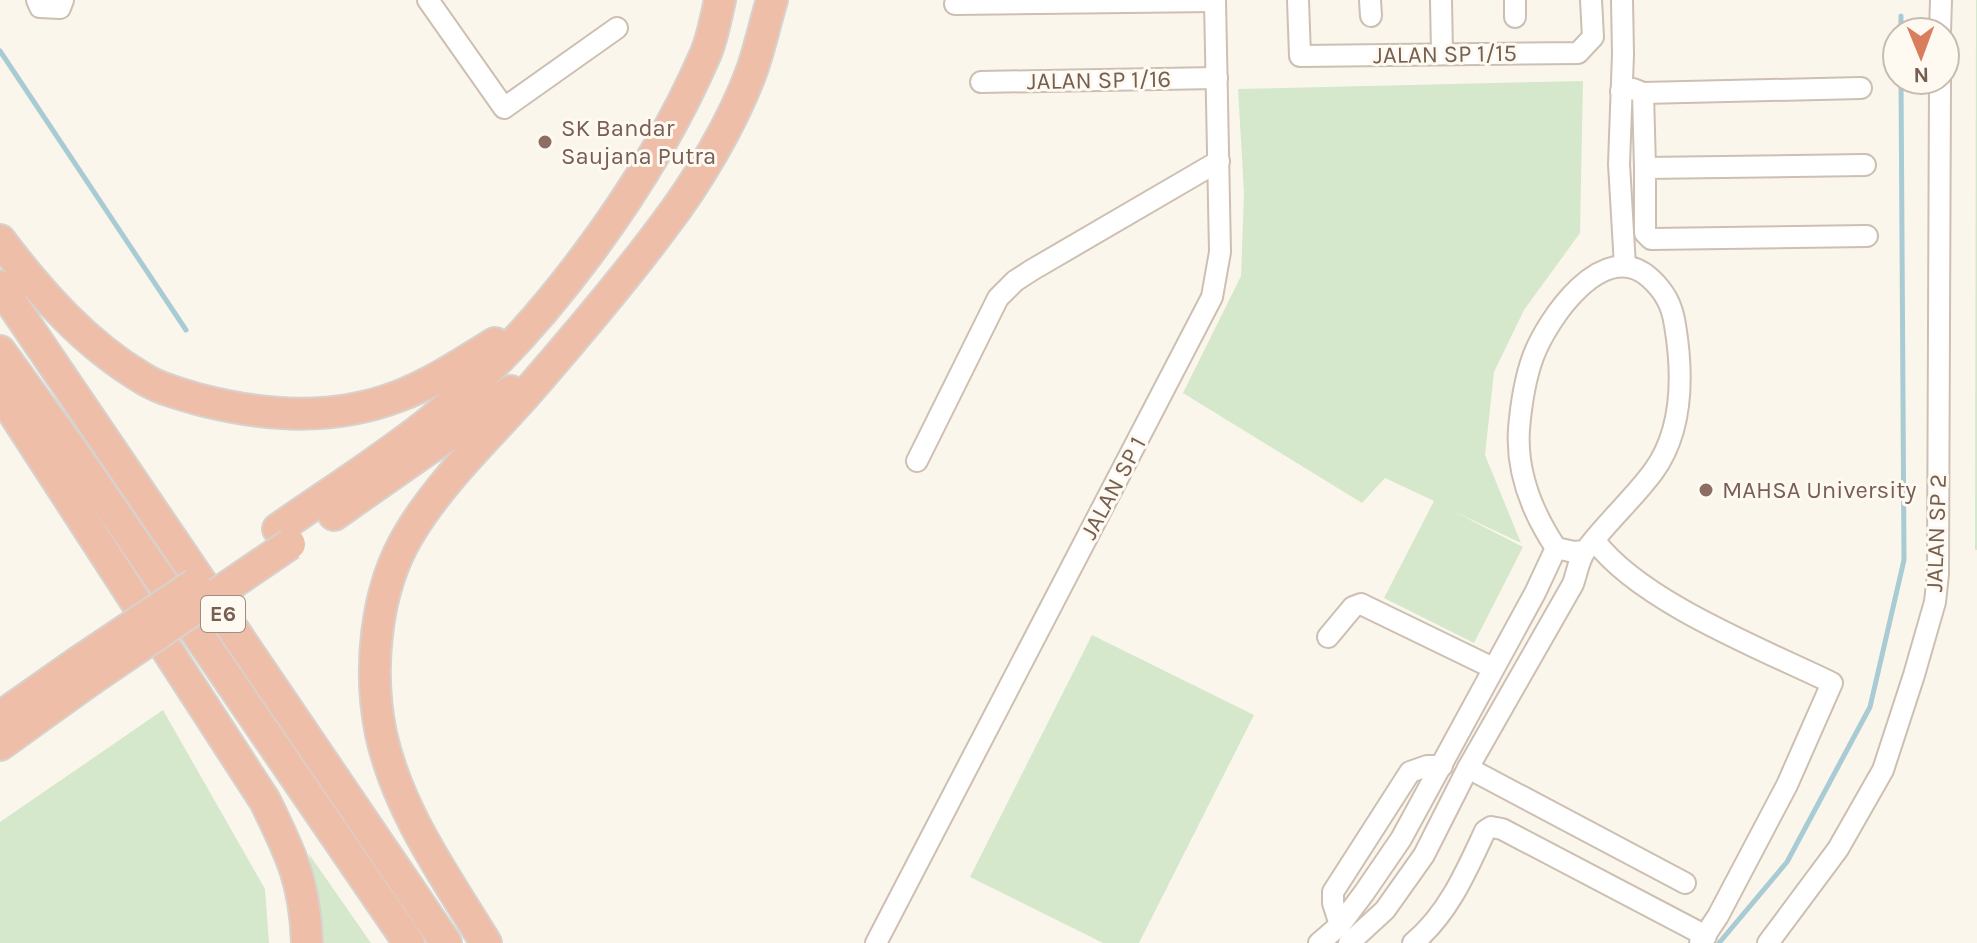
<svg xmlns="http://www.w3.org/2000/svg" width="1977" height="943" viewBox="0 0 1977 943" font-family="Karla,sans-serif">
<rect width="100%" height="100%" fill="#fbf6ec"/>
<!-- green -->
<g fill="#d5e8cb">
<path d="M1976,0H1977V550H1975Z"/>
<path d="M1583,81L1580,233L1524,310L1494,372L1485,455L1521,543L1453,511L1523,547L1474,643L1384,598L1434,501L1385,478L1362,503L1183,393L1241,276L1244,193L1238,89Z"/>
<path d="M1092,635L1254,715L1139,943H1103L970,877Z"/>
<path d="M163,710L265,889L269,943H0V822Z"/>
<path d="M309,854L371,943H320L321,927Z"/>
</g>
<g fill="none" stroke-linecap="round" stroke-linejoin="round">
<!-- stream -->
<g stroke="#a8cbd4" stroke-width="5">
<path d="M1901,16V32"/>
<path d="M0,51L186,330"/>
<path d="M1719,943L1787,862L1870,707L1904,560L1901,80"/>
</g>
<defs>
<g id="minor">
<path d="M37,0L40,7L60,8L63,0"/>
<path d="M428,0L504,108L617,28"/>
<path d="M1298,0L1300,56L1578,53L1593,37L1591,0"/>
<path d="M1370,0L1371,16"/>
<path d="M1441,0L1442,53"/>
<path d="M1515,0V17"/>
<path d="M1622,0L1623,54L1619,164L1625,266"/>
<path d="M955,4L1215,1"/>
<path d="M1940,32L1941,0"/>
<path d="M981,82L1217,78"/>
<path d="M1621,91L1633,89L1643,93L1861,88"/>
<path d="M1643,93L1645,168"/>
<path d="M1865,165L1645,168V233L1651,239L1867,236"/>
<path d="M917,461L998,298L1015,281L1032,270L1219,161"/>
<path d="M1595,541C1641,602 1762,649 1832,683L1787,785L1718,916L1700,943"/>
<path d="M1328,637L1353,607L1361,604L1493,668"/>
<path d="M1468,768L1685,883"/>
<path d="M1340,925L1333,903V892L1410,772L1427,766H1442"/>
<path d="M876,943L1212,297L1220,252L1215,0"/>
<path d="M1319,943L1340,925L1364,893L1401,839L1535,593L1556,548"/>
<path d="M1349,943L1385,910L1424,855L1468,768L1573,584C1577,573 1579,558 1586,550C1606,523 1633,499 1653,472C1684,430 1683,373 1675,325C1672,305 1665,292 1650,278C1604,236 1547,319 1533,357C1525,379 1521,405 1519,429C1516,473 1532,512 1556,548L1574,552L1584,551"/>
<path d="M1413,943C1448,914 1466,872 1485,831L1491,827L1502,829L1706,936"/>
<path d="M1768,943L1838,849L1883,770L1914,675L1935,602L1938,574L1940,80"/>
</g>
<g id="highway">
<path d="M0,240C40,293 86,345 144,379C160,389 183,395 201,400C268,417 334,421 399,396C433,383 464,362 495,343"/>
<path d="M0,286L446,943"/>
<path d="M0,351L71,449L409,943"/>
<path d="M0,392L265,801C291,854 305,882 307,943"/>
<path d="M334,515L511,391"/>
<path d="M278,529C328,494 380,461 427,424C539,336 650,183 706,53C713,36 716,17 720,0"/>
<path d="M0,717L77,663"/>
<path d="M0,745L89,681"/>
<path d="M486,943C445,876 398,811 381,734C368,670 375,590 409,534C440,482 485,440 525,395C572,341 620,285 663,227C697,183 733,122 752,70C760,47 765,23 772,0"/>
</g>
</defs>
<!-- minor casing -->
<use href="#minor" stroke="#cdbfb2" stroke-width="24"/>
<!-- highway casing -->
<use href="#highway" stroke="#d8d2ce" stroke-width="34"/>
<!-- minor -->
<use href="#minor" stroke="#fff" stroke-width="20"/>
<!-- highway -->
<use href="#highway" stroke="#efbea9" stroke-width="30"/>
<defs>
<g id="highway-bridge">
<path d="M77,663L195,584"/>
<path d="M89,681L290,544"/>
</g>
</defs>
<!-- highway-bridge casing -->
<use href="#highway-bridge" stroke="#d8d2ce" stroke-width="34" stroke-linecap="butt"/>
<!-- highway-bridge -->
<use href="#highway-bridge" stroke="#efbea9" stroke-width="30"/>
</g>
<!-- markers -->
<g fill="#8d6e63" stroke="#fefaf2" stroke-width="3">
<circle cx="545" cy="142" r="8"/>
<circle cx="1706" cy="490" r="8"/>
</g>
<g text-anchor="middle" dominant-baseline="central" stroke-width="6" stroke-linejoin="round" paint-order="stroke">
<!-- shield labels -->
<rect fill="#fefaf2" stroke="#9e8e81" stroke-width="2" x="201" y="596" width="44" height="36" rx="6"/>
<g font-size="22" font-weight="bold" fill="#755f50">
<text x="223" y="614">E6</text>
</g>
<!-- street labels -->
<g font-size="24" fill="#755f50" stroke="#fefaf2">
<text transform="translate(1445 54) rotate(-1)">JALAN SP 1/15</text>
<text transform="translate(1099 80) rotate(-1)">JALAN SP 1/16</text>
<text transform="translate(1113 488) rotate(-62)">JALAN SP 1</text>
<text transform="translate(1936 533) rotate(-88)">JALAN SP 2</text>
</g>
<!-- education labels -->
<g font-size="24" fill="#785e54" stroke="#fefaf2" text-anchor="start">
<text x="561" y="128">SK Bandar<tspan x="561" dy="28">Saujana Putra</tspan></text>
<text x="1722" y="490">MAHSA University</text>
</g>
</g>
<!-- north arrow -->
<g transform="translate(1921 56) rotate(179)"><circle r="38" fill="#fefaf2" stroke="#c7bcb1" stroke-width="2"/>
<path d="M0-6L14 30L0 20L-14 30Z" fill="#d97e5d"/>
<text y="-12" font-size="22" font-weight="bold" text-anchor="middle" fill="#755f50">N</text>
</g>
</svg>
